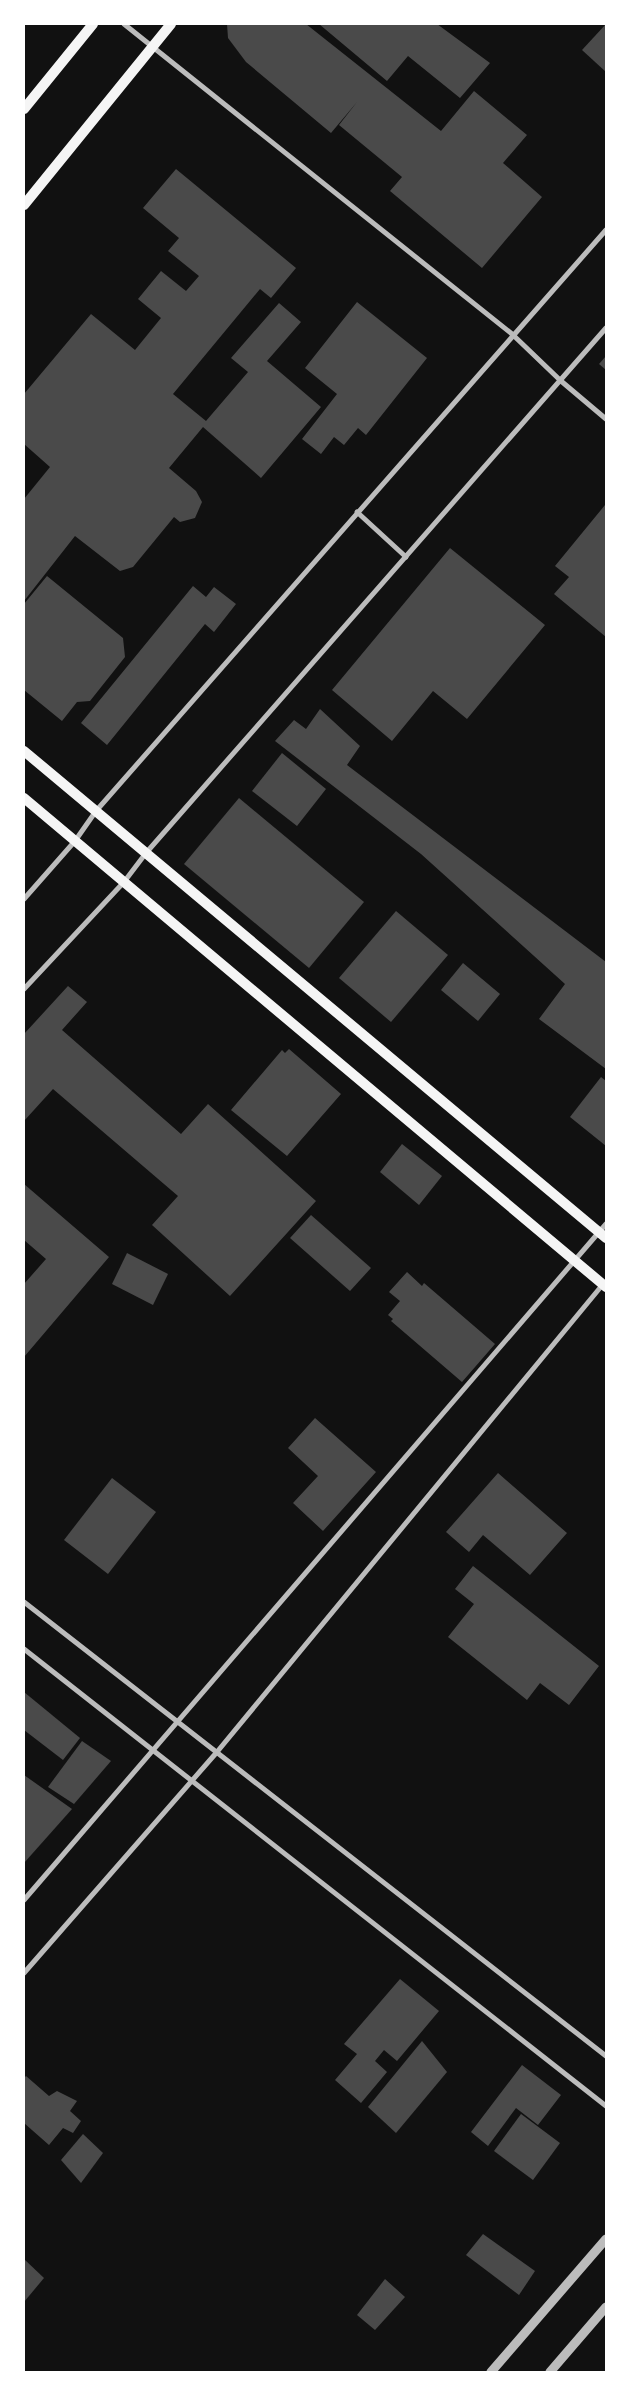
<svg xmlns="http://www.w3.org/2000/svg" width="630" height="2396" viewBox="0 0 630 2396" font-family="'Exo 2',sans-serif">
<rect width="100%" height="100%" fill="#111"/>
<!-- building -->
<g fill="#4a4a4a">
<path d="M227,24H306L441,131L474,91L527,135L503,163L542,197L482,268L390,191L402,177L339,125L357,102L331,133L246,62L228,38Z"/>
<path d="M319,24H437L490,63L460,98L408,56L387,81Z"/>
<path d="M606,24V72L582,50Z"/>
<path d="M176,169L296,268L271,298L260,289L173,394L206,421L248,372L231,358L279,303L301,322L267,361L321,407L261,478L203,427L169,468L196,491L202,502L195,518L180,522L174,517L133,567L120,571L75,536L24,601V499L50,467L24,444V394L91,314L135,350L161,318L138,299L161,271L186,291L199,276L168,251L179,238L143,208Z"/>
<path d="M357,302L427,358L366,435L358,428L344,445L334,437L321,454L302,439L337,394L305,368Z"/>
<path d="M606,356V370L599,364Z"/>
<path d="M605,505L606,506V637L554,594L569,577L555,566Z"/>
<path d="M450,548L545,625L467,719L433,691L392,741L332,690Z"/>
<path d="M47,576L123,638L125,657L90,701L77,702L62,721L24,690V604Z"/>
<path d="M193,586L206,597L214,587L236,604L214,632L205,624L107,745L81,723Z"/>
<path d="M320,709L360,746L347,765L606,962V1069L539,1019L565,984L421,854L275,741L294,720L306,729Z"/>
<path d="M282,753L326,789L297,826L252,791Z"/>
<path d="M239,798L364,902L309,968L184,864Z"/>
<path d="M396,911L448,955L391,1022L339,978Z"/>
<path d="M463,963L500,994L478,1021L441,990Z"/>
<path d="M68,986L87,1002L62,1030L181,1134L208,1104L316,1201L230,1296L152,1225L178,1196L53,1089L24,1121V1034Z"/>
<path d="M289,1049L341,1094L287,1156L231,1110L282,1050L285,1053Z"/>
<path d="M601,1077L606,1081V1146L570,1117Z"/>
<path d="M402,1144L442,1176L419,1205L380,1172Z"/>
<path d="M24,1184L109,1257L24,1357V1284L46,1259L24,1240Z"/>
<path d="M311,1215L371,1268L350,1291L290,1238Z"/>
<path d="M127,1253L168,1274L153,1305L112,1284Z"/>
<path d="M407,1272L422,1286L424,1283L495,1344L462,1382L391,1321L393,1319L388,1315L400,1301L389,1292Z"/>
<path d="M315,1418L376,1472L323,1531L293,1503L318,1476L288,1448Z"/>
<path d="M498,1473L567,1533L530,1575L483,1535L469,1552L446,1532Z"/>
<path d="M112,1478L156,1512L108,1574L64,1540Z"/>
<path d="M473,1566L599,1666L569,1705L540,1683L527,1700L448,1637L474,1604L455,1589Z"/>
<path d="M24,1692L80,1738L63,1760L24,1730Z"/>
<path d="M82,1741L111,1761L74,1804L48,1787Z"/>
<path d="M24,1775L72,1809L24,1863Z"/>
<path d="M400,1979L439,2011L397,2061L384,2050L375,2061L387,2072L361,2103L335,2080L357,2054L344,2044Z"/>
<path d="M422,2041L447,2072L396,2133L368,2107Z"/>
<path d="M522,2065L561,2095L538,2125L516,2108L488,2146L471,2132Z"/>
<path d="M26,2076L49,2096L57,2091L77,2101L70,2111L81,2121L73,2133L63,2128L49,2145L24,2123V2078Z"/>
<path d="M521,2114L560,2143L533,2180L494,2151Z"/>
<path d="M83,2134L103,2153L81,2183L61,2160Z"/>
<path d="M483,2234L535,2271L519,2295L466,2255Z"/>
<path d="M24,2259L44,2278L24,2302Z"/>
<path d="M385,2279L405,2297L375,2330L357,2315Z"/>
</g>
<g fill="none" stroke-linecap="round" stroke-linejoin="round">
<!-- minor -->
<g stroke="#bcbcbc" stroke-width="5">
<path d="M124,24L512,334L561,381L606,419"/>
<path d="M357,512L406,557"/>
<path d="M24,899L75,841L96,811L606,230"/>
<path d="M24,989L124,882L146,853L606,328"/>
<path d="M24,1602L606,2056"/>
<path d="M24,1649L606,2106"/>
<path d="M24,1900L606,1224"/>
<path d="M24,1973L217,1752L604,1283"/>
</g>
<!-- tertiary -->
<g stroke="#bcbcbc" stroke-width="9">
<path d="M491,2372L606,2239"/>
<path d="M550,2372L606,2307"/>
</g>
<!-- secondary -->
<g stroke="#f5f5f5" stroke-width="10">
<path d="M24,109L93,24"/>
<path d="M24,205L171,24"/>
<path d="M24,751L606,1238"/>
<path d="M24,798L606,1287"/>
</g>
</g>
<!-- border -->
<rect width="630" height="2396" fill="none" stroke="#ffffff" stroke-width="50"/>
</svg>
